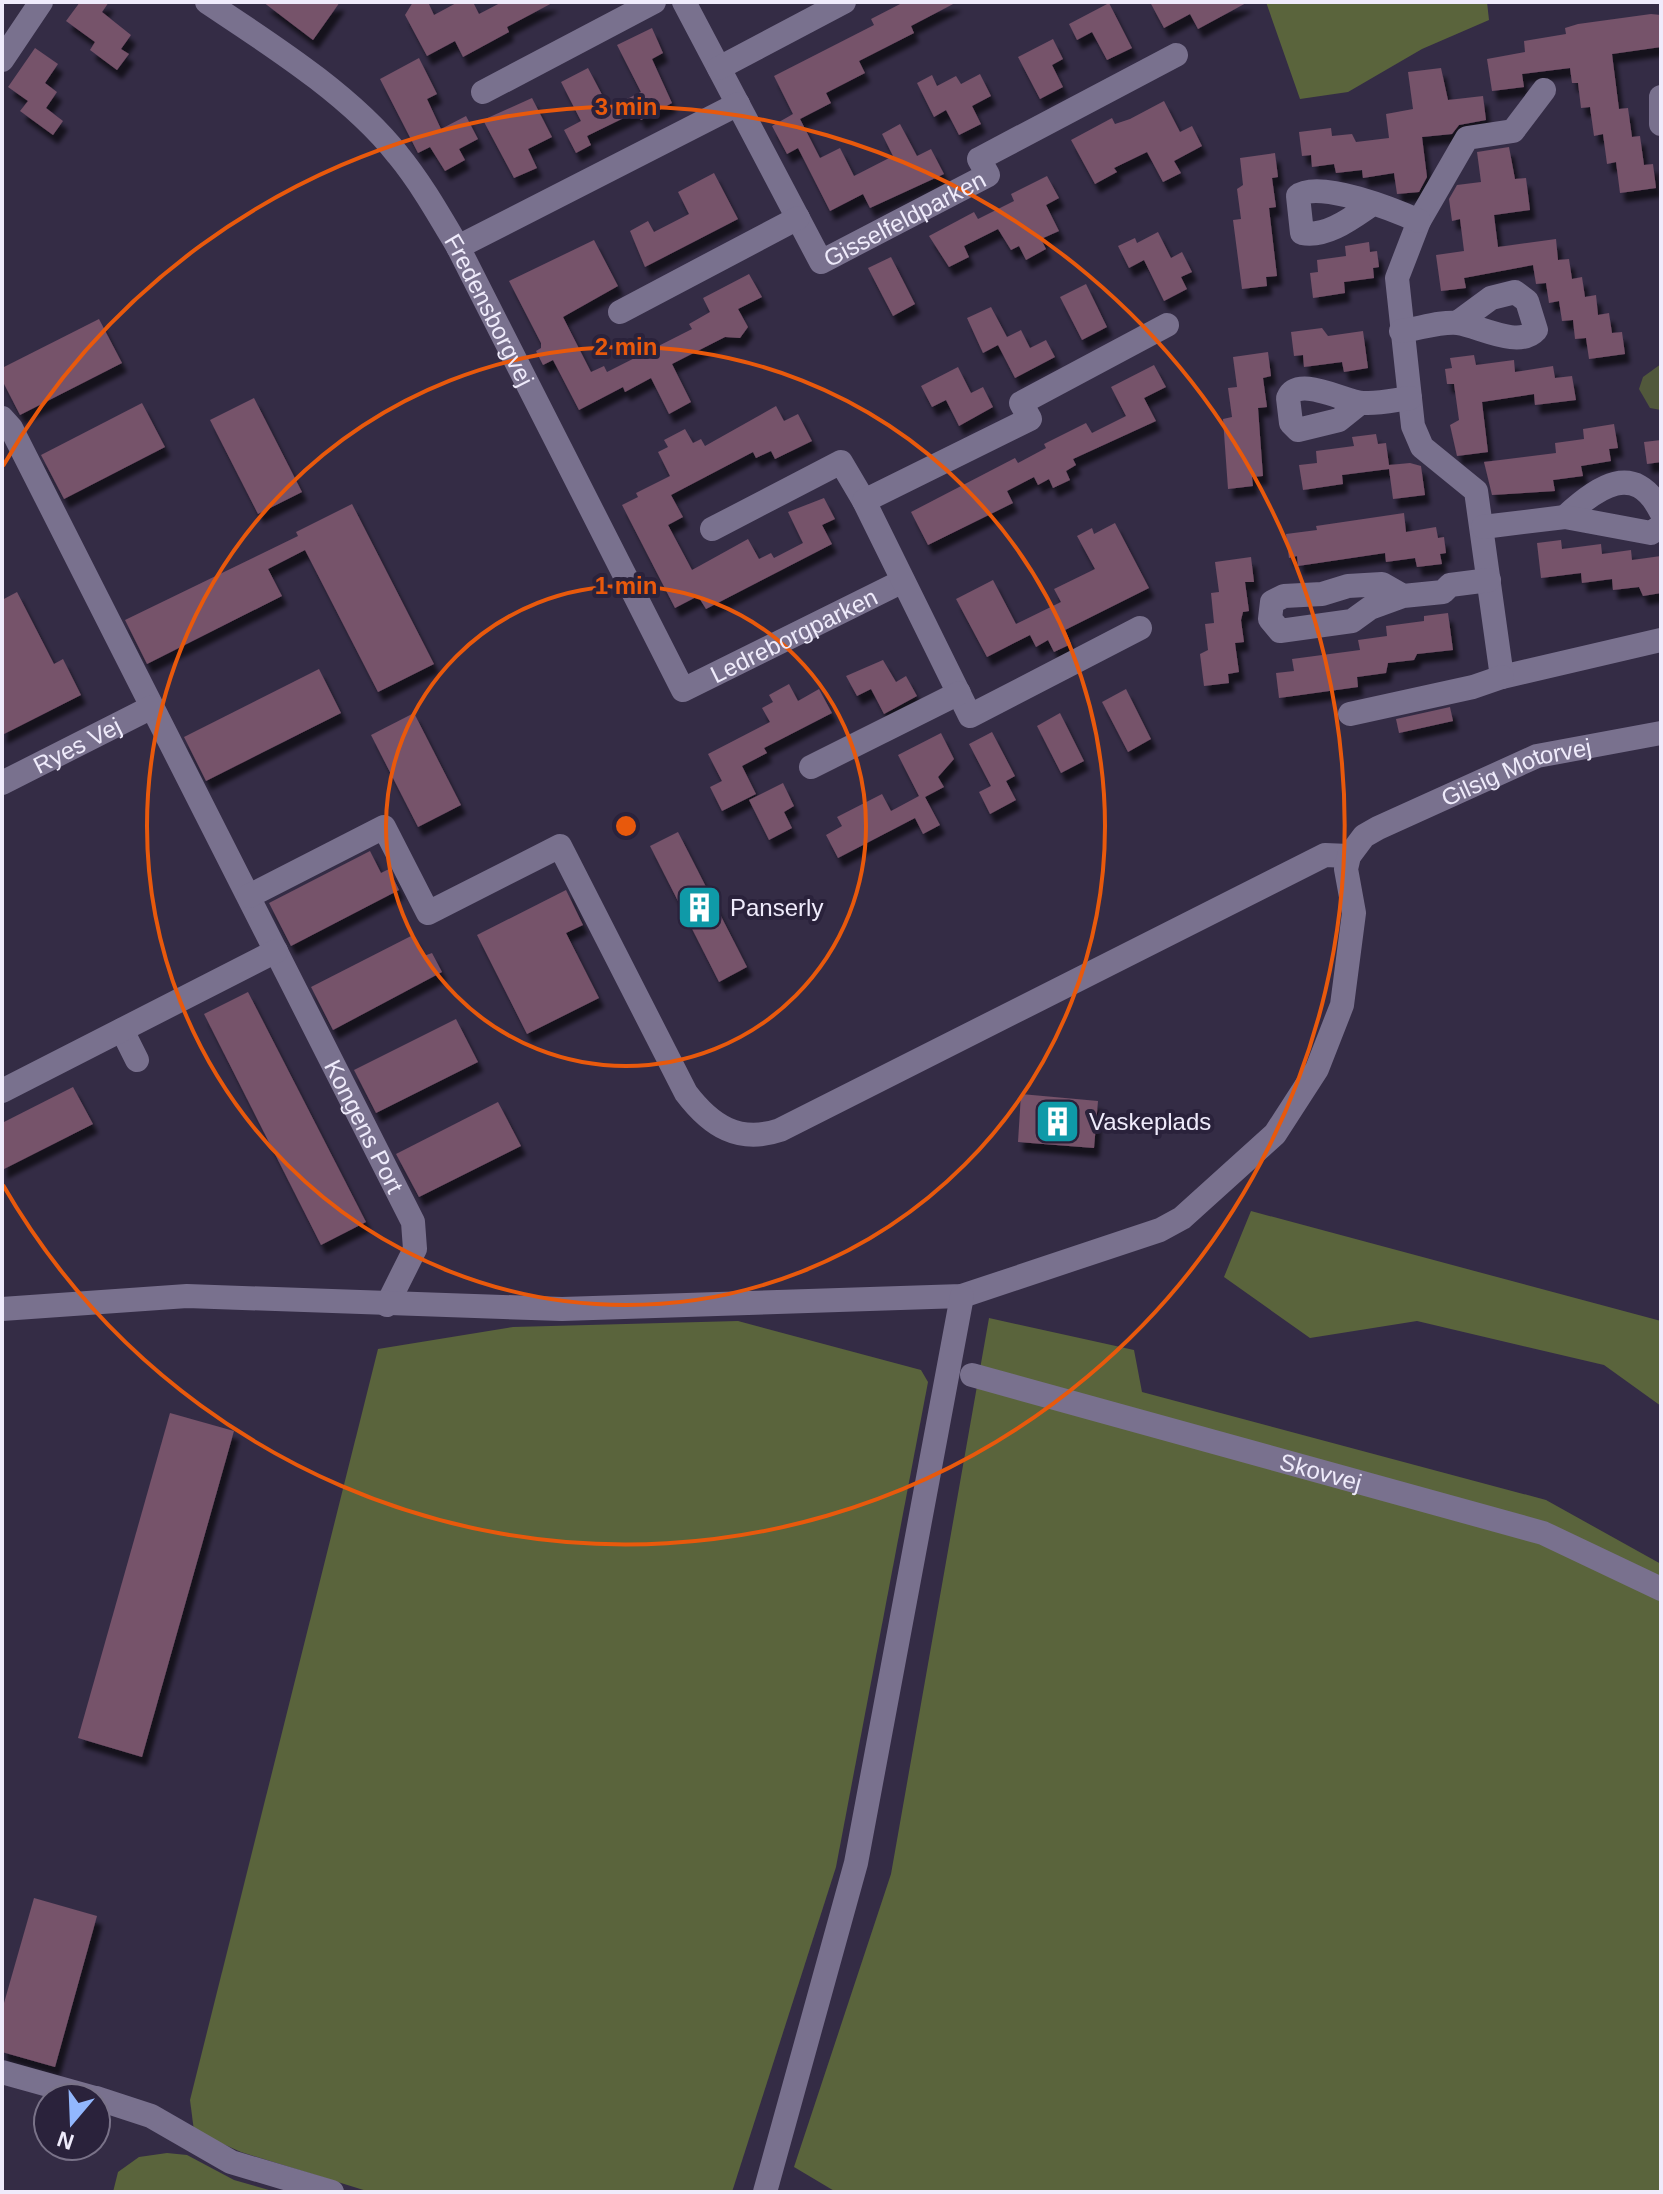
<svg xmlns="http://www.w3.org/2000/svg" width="1663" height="2194" viewBox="0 0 1663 2194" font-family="Helvetica,sans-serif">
<defs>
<filter id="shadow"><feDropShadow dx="5" dy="9" stdDeviation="2" flood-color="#0009"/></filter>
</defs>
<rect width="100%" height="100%" fill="#342c45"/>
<!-- green -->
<path fill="#51583b" d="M1661,364V410L1650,408L1639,389L1643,377Z"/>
<!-- forest -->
<g fill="#5a643c">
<path d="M1266,2H1487L1489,20L1422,49L1348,92L1300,99Z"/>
<path d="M1251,1211L1661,1321V1406L1604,1365L1417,1321L1310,1338L1224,1277Z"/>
<path d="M989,1318L1134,1350L1142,1392L1546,1500L1661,1564V2192H836L794,2167L891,1874Z"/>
<path d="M738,1321L921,1370L928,1382L836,1867L732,2192H370L241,2152L194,2131L190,2100L378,1349L513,1327Z"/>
<path d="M167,2153L187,2155L234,2180L276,2192H113L118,2172L139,2157Z"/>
</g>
<!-- building -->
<g fill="#76526a" filter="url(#shadow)">
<path d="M80,2H109L102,12L131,35L121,49L129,54L117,70L90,50L95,42L66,21Z"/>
<path d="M263,2H340L313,40Z"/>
<path d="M413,2H428L434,15L458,2H473L479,14L502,2H554L507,27L509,32L463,57L455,41L427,56L405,15Z"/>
<path d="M904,2H957L911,26L914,33L859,61L865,73L826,93L831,103L800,119L820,158L840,148L854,176L893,156L882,134L900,124L917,156L931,149L944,174L870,208L863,194L830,211L798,148L787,154L772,126L793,114L774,76L874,25L871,19Z"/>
<path d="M1150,2H1248L1198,29L1190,14L1164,28Z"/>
<path d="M1109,3L1132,48L1107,60L1092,32L1077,40L1069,24Z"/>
<path d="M1651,14L1661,15V47L1612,54L1619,109L1628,108L1632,137L1640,136L1644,165L1653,164L1656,188L1620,193L1616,162L1607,164L1603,134L1594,136L1590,107L1581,108L1578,83H1572L1570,68L1522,74L1524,87L1492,91L1487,59L1525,52L1524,41L1566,34L1565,28L1578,24Z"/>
<path d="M652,28L663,53L652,59L672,103L641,120L636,112L587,136L591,145L576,153L564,130L581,121L561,82L588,68L609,108L641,92L617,45Z"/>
<path d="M1053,39L1063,59L1052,65L1063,87L1040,99L1018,57Z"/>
<path d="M35,48L58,64L45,83L57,92L46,108L63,121L53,135L20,111L28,101L8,87Z"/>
<path d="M419,58L437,94L427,99L441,129L466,116L478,139L459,149L465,160L445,171L430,147L418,153L380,79Z"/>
<path d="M1441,68L1448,100L1483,96L1486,120L1459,125L1452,134L1422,137L1427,177L1419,192L1397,194L1394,173L1363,178L1362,170L1336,173L1334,164L1312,167L1311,155L1302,156L1299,132L1331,128L1332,136L1352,134L1356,142L1389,138L1386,114L1413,109L1408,72Z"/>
<path d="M980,74L991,96L972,106L981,124L959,135L946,110L934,117L917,83L932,75L937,86L956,76L961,84Z"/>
<path d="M532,98L552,137L528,149L537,168L514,178L483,120Z"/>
<path d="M1164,101L1180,132L1192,126L1202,146L1174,161L1181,173L1163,182L1147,152L1114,168L1117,172L1095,184L1071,140L1112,118L1115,124L1130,119Z"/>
<path d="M1509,147L1515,179L1526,178L1530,210L1494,215L1498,247L1556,239L1558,260L1569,259L1572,279L1582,277L1585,297L1596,295L1598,315L1609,313L1612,333L1622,332L1625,354L1589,359L1586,338L1575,339L1573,320L1562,321L1559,301L1549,303L1546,283L1536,284L1533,265L1464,278L1466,288L1441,291L1436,255L1464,251L1460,219L1452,221L1449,199L1457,185L1481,182L1477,152Z"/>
<path d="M1275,153L1278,177L1272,178L1276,207L1269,208L1277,276L1266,277L1267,286L1242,289L1233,220L1241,219L1237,189L1243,185L1240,158Z"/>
<path d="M714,173L738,219L645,267L630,231L648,221L654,232L689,214L678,192Z"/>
<path d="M1047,176L1059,198L1046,205L1059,231L1041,239L1046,249L1026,260L1019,246L1011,250L998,229L964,246L969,257L949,267L929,236L974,212L978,219L1014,201L1011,194Z"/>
<path d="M1158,232L1171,258L1182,252L1192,272L1181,277L1187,289L1164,301L1144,260L1129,268L1118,246L1135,238L1137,243Z"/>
<path d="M594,240L618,286L563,317L591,372L604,366L607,372L692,329L689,324L710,312L703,298L749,274L762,297L738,309L748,327L740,338L725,337L672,364L691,402L669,414L651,378L625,392L623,387L579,410L553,360L543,365L536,351L541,348V343L509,281Z"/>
<path d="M1369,242L1370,252L1377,251L1379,267L1373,268L1374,278L1344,282L1345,293L1313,298L1310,273L1318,272L1317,260L1346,256L1345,246Z"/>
<path d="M891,257L915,304L893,316L868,268Z"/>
<path d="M1086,284L1107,327L1082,340L1060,297Z"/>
<path d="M991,307L1007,337L1021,330L1030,348L1046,340L1055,357L1015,378L998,345L983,353L967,318Z"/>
<path d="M99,319L122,363L20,415L2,380V368Z"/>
<path d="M1322,328L1328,336L1363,331L1368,368L1344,372L1342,362L1304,367L1303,355L1294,356L1291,332Z"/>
<path d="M1268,352L1271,376L1263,378L1267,407L1258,408L1263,476L1252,477L1253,486L1228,489L1223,419L1232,417L1228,388L1237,387L1233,357Z"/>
<path d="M1474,355L1476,365L1514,360L1515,372L1553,366L1555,378L1572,376L1576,400L1535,405L1534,394L1482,402L1488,452L1457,456L1450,425L1459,420L1454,384H1447L1445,369L1452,368L1450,358Z"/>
<path d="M1154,365L1166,387L1144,398L1156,421L1073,459L1076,465L1066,471L1070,480L1053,488L1049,479L1038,485L1034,477L1007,491L1013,503L928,545L911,512L1015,458L1018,463L1046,448L1044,444L1086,423L1092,433L1126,416L1111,387Z"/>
<path d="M958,367L971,393L983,387L993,407L959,426L946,400L932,407L921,386Z"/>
<path d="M254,398L302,492L258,514L210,420Z"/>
<path d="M142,403L165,447L64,499L41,455Z"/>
<path d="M776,406L784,421L798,414L812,441L775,459L771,451L756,458L753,452L671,495L683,517L668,525L692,570L748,539L759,559L771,553L774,558L803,543L788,512L824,498L835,519L822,525L832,544L706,609L698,596L675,608L622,505L638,497L636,493L670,476L658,452L668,447L664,440L685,429L693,443L701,439L705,446Z"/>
<path d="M1614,424L1618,448L1609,449L1611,461L1581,466L1583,476L1553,480L1555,491L1492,495L1484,462L1556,453L1555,443L1584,439L1583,429Z"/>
<path d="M1376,434L1378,444L1386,443L1389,465L1410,463L1421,466L1425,495L1393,499L1389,469L1342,475L1343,484L1303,490L1299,465L1317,463L1316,451L1354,446L1352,437Z"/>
<path d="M1661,440V462L1647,464L1644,442Z"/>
<path d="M352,504L434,664L378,692L305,550L268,569L282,596L147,664L125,620L298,536L296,532Z"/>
<path d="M1404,513L1406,532L1436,527L1438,538L1444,537L1446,553L1440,554L1442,564L1417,567L1415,558L1386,562L1385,553L1298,566L1297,556L1289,558L1286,534L1317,530L1316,526Z"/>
<path d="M1115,523L1149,588L1065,630L1071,644L1054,652L1048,640L1036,647L1030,635L987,657L956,599L993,580L1016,624L1061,602L1054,589L1095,569L1077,536L1092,528L1094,534Z"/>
<path d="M1561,540L1562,549L1601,544L1602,554L1631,550L1632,560L1661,556V593L1643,596L1639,587L1613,590L1612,579L1582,583L1581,573L1541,578L1537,543Z"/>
<path d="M1251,557L1254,582H1245L1249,611L1243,612L1241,620L1244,642L1235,643L1239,672L1228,674L1229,683L1204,686L1200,654L1208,650L1205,624L1214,623L1211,593L1219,592L1215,562Z"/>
<path d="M17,592L54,664L63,659L81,695L2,735V600Z"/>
<path d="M1448,613L1453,650L1417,654L1414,660L1388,663L1386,673L1357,677L1358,687L1279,698L1276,673L1294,671L1292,659L1360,650L1358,640L1387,636L1386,626L1424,621V616Z"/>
<path d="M883,660L896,682L906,676L917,696L884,714L871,689L857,696L846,676Z"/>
<path d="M319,669L341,713L206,781L184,737Z"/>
<path d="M789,684L798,701L819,689L832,713L764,748L767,753L742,766L756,794L722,811L710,787L722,781L708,754L770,722L762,708L773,702L769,695Z"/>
<path d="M1126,689L1151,739L1128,752L1102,702Z"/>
<path d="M1450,707L1453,721L1399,733L1396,719Z"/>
<path d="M414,713L461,805L418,827L371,735Z"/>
<path d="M1060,713L1084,761L1061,773L1037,726Z"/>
<path d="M992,732L1015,776L1006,781L1016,800L990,814L979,792L991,786L969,744Z"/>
<path d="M941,733L954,759L938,777L944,787L925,797L940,825L923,834L915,818L838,858L826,835L842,826L837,817L882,794L891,811L919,796L898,755Z"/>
<path d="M783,783L794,806L784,812L792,828L769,840L749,800Z"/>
<path d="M678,832L747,967L719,982L650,846Z"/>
<path d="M370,851L381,873L389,869L399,890L291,946L269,903Z"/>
<path d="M566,890L583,925L566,933L599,998L527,1034L477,935Z"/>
<path d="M413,935L424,956L432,953L442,972L333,1030L311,987Z"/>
<path d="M248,992L366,1222L321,1245L204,1014Z"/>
<path d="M456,1019L478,1062L376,1113L354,1070Z"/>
<path d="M73,1087L93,1124L2,1170V1123Z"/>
<path d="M1021,1094L1098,1101L1094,1148L1018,1142Z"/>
<path d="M498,1102L521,1146L419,1197L396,1154Z"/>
<path d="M170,1413L234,1431L142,1757L78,1738Z"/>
<path d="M34,1898L97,1916L55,2067L2,2052V2010Z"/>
</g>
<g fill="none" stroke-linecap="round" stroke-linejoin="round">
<!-- minor -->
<g stroke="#79718e" stroke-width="24">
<path id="s1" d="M207,2C270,44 351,95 398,155C421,183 439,215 458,247L683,690L903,581"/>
<path id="s2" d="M684,2L821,262L988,175L979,159L1176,55"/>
<path d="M2,60L41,2"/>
<path d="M719,68L844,2"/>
<path d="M1544,90L1513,131L1467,138L1419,221L1397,278L1413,426L1422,447L1476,491L1502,677L1661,640"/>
<path d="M483,92L654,2"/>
<path d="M1661,97V124"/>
<path d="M1371,205C1352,218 1326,238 1302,233L1298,196C1318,179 1397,211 1419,221"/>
<path d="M458,247L738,104"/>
<path d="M620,312L798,218"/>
<path d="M1401,331C1418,329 1441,321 1458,323C1479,326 1519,349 1536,330L1527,301L1515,292L1491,298L1457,323"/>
<path d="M1359,404L1339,420L1298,430L1291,423L1288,398C1298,374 1346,403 1364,403C1379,404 1395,400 1410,398"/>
<path id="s3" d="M2,418L11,428L413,1222L415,1249L387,1305"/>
<path d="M1565,517C1597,487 1635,460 1661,512"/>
<path d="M1483,527L1565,517L1651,533L1661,526"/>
<path d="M712,529L841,462L864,501"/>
<path d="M1403,596L1370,608L1352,621L1280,631L1270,619L1272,602L1284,596L1322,594L1348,586L1382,584L1403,596L1443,592L1450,585L1489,580"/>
<path d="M1140,628L970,716L864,501L1030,419L1021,403L1167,325"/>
<path d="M1350,714L1473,687L1502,677"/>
<path d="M811,767L959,693"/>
<path id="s4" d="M2,783L152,707"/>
<path d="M249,896L384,827L428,913L560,846L686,1093C711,1126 739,1144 780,1130L1325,855L1349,856"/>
<path d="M122,1030L137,1060"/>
<path d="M2,1091L276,951"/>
<path id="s5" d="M2,1309L187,1296L562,1309L962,1296L1160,1230L1182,1218L1275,1134L1317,1069L1342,1005L1354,913L1346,869L1349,856L1364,836L1378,828L1537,756L1661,733"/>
<path id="s6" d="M972,1375L1543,1533L1661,1589"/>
<path d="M2,2072L95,2098"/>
<path d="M96,2098L151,2116L231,2162L332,2192"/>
<path d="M765,2192L856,1863L962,1296"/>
</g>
</g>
<!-- distance rings -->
<g fill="none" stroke="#e8590c" stroke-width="4">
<circle cx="626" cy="826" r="240"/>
<circle cx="626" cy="826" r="479"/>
<path d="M3 466A719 719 0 1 1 3 1185"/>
</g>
<!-- icons -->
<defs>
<symbol id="building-square" viewBox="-11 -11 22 22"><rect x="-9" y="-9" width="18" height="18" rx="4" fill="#0f9aa8" stroke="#2a223b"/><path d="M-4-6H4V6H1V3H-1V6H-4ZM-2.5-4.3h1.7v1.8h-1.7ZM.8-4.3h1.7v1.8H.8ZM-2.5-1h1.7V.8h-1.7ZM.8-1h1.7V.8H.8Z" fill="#fff"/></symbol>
</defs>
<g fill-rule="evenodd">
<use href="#building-square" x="674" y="882" width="51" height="51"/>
<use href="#building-square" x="1032" y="1096" width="51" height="51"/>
</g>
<g text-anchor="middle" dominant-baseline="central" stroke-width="8" stroke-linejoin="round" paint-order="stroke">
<!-- street labels -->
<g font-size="24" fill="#efebfb" stroke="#2a223b">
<text stroke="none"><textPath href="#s2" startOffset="388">Gisselfeldparken</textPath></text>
<text stroke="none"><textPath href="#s1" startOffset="426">Fredensborgvej</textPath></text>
<text stroke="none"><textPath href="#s1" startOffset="976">Ledreborgparken</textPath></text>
<text stroke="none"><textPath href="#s4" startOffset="84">Ryes Vej</textPath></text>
<text stroke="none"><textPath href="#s5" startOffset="1808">Gilsig Motorvej</textPath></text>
<text stroke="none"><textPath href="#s3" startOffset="796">Kongens Port</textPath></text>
<text stroke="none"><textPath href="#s6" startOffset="362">Skovvej</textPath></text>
</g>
<!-- poi labels -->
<g font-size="24" fill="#efebfb" stroke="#2a223b" text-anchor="start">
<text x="730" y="907">Panserly</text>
<text x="1089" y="1121">Vaskeplads</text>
</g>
</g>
<circle cx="626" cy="826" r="12" fill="#e8590c" stroke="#2a223b" stroke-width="4"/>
<g font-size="24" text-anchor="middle" font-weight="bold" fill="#e8590c" stroke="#2a223b" stroke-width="8" stroke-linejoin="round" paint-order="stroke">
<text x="626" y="115">3 min</text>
<text x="626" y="355">2 min</text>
<text x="626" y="594">1 min</text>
</g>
<!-- border -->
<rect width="1663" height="2194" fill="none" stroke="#efebfb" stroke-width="8"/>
<!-- north arrow -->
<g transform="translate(72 2122) rotate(199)"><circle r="38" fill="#2a223b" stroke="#797288" stroke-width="2"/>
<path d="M0-6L14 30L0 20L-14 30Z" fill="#92b7fd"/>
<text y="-12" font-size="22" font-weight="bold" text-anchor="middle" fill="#efebfb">N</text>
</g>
</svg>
